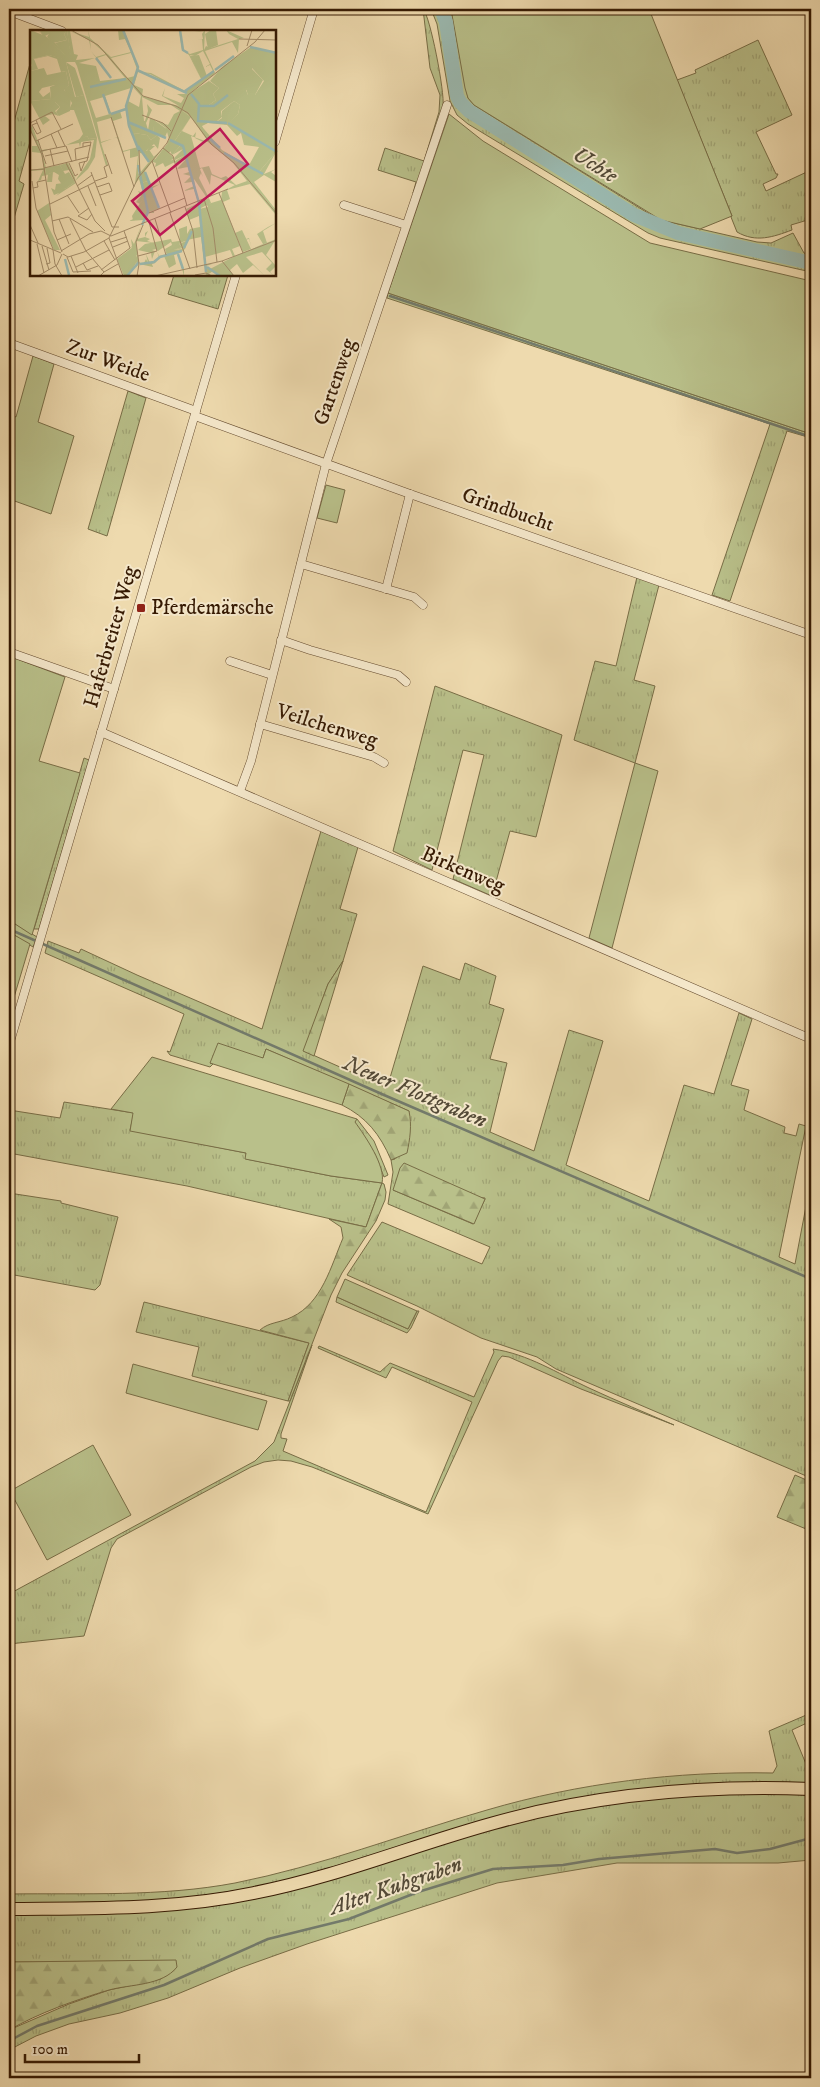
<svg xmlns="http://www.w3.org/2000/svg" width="820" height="2087" viewBox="0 0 820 2087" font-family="'IM FELL DW Pica',serif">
<defs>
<pattern id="grass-tufts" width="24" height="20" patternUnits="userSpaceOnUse" patternTransform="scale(1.25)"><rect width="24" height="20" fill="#b9c08a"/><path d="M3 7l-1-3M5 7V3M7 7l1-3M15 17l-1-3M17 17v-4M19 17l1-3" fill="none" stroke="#a0a475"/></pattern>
<pattern id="forest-firs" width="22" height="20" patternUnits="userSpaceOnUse" patternTransform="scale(1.25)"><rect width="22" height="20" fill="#b9c08a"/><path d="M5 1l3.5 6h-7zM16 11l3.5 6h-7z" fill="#a0a475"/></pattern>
</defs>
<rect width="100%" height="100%" fill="#eedaae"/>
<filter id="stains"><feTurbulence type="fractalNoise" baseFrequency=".004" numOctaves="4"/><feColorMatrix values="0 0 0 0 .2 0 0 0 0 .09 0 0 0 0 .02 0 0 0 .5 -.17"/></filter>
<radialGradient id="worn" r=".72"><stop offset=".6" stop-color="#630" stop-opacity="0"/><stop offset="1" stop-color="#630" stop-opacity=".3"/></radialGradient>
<!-- grass -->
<g fill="url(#grass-tufts)" stroke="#786d46" fill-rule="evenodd">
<path d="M423,9C430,15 445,93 443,106C442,115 417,187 413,193L416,182L378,170L385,148L424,161L439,112L440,95L430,68Z"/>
<path d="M431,9H451L468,98L474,105L651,215L661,220L757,242L771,243L793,233L804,253L811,255V272L660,238L648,233L468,124L457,115L450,101L437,24Z"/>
<path d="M758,40L792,115L756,132L776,174H778L776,178L763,184L766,191L811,170V219L791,225L792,230C773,237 756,243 737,232L731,217L732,216L677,80L696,73L695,70Z"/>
<path d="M31,60V138L19,181L24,184L9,235V140Z"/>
<path d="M174,275H228L218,309L168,294Z"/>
<path d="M388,293L811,434V438L787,431L730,601L712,595L770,424L387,298Z"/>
<path d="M128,391L146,398L107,536L88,529Z"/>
<path d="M637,577L659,585L634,680L655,686L635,763L574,740L595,661L616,666Z"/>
<path d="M435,686L562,735L536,837L510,831L492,896L453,879L484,755L463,750L432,870L393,851Z"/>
<path d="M84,758L89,760L39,929H34Z"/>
<path d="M321,831L358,847L340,909L357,914L343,961L328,984L304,1051L387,1088L423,966L460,980L465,963L496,976L489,1004L504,1009L490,1059L507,1063L490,1132L534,1151L569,1030L603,1041L566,1165L649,1201L684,1085L714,1094L739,1013L752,1019L731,1085L749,1090L744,1110L785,1127L784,1133L796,1136L799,1124L806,1126L779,1257L795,1264L811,1180V1478L556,1369L537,1357L481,1338L417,1306L347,1275L382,1222L482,1264L490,1247L388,1204L393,1172L391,1160L395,1159L409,1111L266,1049L263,1058L210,1063L213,1064L210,1067L170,1055L167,1051L170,1052L184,1014L45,953L48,941L79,953L81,949L137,975L262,1029ZM393,1190L485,1198V1199L473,1224Z"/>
<path d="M9,920L37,937L33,947L9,932Z"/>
<path d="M64,1102L134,1113L130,1130L246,1153V1159L331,1176L382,1183L366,1227L187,1186L9,1153V1110L60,1118Z"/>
<path d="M357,1119L374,1141L388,1175L384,1177L375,1154L354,1122Z"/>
<path d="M9,1193L61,1201V1203L118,1217L100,1285L95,1290L9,1274Z"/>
<path d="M337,1297L408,1329L417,1311H419L411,1328L407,1333L336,1302Z"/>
<path d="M144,1302L309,1343L288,1401L192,1376L199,1347L136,1332Z"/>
<path d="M312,1345L281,1434V1438L287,1439L283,1451L426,1512L472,1402L392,1367L386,1378L318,1348L319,1346L380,1372L390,1363L474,1397L494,1352L493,1349C528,1354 557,1373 589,1388C617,1401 646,1413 674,1425L581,1389L509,1357L502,1356L498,1361L428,1514L312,1467L291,1461L278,1460L264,1462L251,1467L117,1539L111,1548L84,1636L9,1644V1594L255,1461L274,1442Z"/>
<path d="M811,1713V1721L792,1730L806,1764L811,1770V1785L660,1787L374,1855L270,1885L176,1900L9,1904V1894C84,1893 161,1897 235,1883C321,1866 403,1834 487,1810C579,1783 677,1771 773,1773L777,1766L769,1731Z"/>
<path d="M811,1793V1860L778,1863H617L497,1883L307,1944L240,1968L168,1998L120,2013L69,2024L36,2036L9,2050V2030L69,2004L109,1990L161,1979L176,1961L9,1962V1914L186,1909L526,1820C584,1808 644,1796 704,1794C740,1793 776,1794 811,1793Z"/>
</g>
<!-- forest -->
<g fill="url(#forest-firs)" stroke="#786d46">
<path d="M343,961L314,1056L303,1051L328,984Z"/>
<path d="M349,1084L409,1111C412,1125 410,1139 407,1153L391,1160C380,1134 366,1117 342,1105Z"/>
<path d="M404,1163L485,1199L474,1224L393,1190L400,1168Z"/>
<path d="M382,1183L384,1184L386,1192L385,1200L376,1221L342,1273L331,1295L290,1401H288L309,1343L260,1330C269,1322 280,1323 292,1317C322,1303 331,1266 343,1238L341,1227L329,1219L366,1227Z"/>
<path d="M795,1475L811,1482V1531L777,1517Z"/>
<path d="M176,1960L177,1967C162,1986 131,1984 109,1990C75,2000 39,2013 9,2030V1962Z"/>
</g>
<!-- green -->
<g fill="#b9c08a" stroke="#786d46">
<path d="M451,9H649L732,216L700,229L661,220L474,105L468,98L465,88Z"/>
<path d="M449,114L483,141L650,243L811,281V434L388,293Z"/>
<path d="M33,356L54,364L38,422L74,436L51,514L9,499V414L16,417Z"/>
<path d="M326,485L345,490L337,523L317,518Z"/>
<path d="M9,656L65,677L39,761L80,773L32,935L9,920Z"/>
<path d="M635,763L658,771L612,948L589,938Z"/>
<path d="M9,932L30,944L9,1014Z"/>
<path d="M218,1043L263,1058L266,1049L349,1084L342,1105L210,1063Z"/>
<path d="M152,1057L357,1119L355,1122C365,1136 386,1166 382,1183L331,1176L245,1159L246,1153L130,1131L133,1113L111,1109Z"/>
<path d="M345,1279L417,1311L408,1329L337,1297Z"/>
<path d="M133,1364L267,1401L258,1430L126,1393Z"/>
<path d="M93,1445L131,1515L47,1560L10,1491Z"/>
</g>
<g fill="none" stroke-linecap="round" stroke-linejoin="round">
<!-- stream -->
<g stroke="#737a6b" stroke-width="2.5">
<path d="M390,296L811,437"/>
<path d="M9,929L384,1095L811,1279"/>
<path d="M9,2041L37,2026L164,1985L268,1939L349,1919L418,1892L493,1869L563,1865L599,1859L715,1849L737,1853L770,1849L811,1838"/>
</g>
<!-- river -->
<path stroke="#9bbab1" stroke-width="14" d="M441,9L446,22L457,96L460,102L469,111L634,215L678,233L811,263"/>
<defs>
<g id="minor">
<path d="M9,11L62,31"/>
<path d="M275,142L314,9"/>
<path d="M344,205L406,225"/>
<path d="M9,343L196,411"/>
<path d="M195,416L410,494L811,635"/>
<path d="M301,564L414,597L423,605"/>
<path d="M386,589L410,494"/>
<path d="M281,640L310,650L398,675L406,682"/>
<path d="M9,652L114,689"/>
<path d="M230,661L272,675"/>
<path d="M260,724L374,757L384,763"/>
<path d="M101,732L811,1039"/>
<path d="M240,791L251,761L326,464L447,105"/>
<path d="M9,1045L236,275"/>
</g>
<path id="primary" d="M9,1909C91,1908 173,1910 254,1893C336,1877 414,1845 494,1823C597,1794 705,1785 811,1789"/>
</defs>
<!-- minor casing -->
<use href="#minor" stroke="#644a2e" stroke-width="9"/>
<!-- primary casing -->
<use href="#primary" stroke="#361a03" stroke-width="14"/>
<!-- minor -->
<use href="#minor" stroke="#f4e7ca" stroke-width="8"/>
<!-- primary -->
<use href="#primary" stroke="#eedaae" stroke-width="12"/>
</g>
<!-- markers -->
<rect fill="#8f2418" stroke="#f4e7ca" stroke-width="2" x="136" y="603" width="10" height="10" rx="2.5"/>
<g text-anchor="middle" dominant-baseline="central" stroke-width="4" stroke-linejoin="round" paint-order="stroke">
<!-- street labels -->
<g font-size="21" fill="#361a03" stroke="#f4e7ca">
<text transform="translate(108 361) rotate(20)">Zur Weide</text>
<text transform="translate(335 382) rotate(-71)">Gartenweg</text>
<text transform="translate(508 510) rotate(19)">Grindbucht</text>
<text transform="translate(111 637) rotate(-74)">Haferbreiter Weg</text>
<text transform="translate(327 726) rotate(17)">Veilchenweg</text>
<text transform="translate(463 870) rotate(23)">Birkenweg</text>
</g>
<!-- poi labels -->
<g font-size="21" fill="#361a03" stroke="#f4e7ca" text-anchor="start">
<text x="151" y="608">Pferdemärsche</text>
</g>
<!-- water labels -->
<g font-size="22" font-style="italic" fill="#544a37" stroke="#f4e7ca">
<text transform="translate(595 165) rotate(32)">Uchte</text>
<text transform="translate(415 1092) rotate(23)">Neuer Flottgraben</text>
<text transform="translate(396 1886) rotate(-19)">Alter Kuhgraben</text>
</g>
</g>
<!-- overview -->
<g transform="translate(30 30)">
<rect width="246" height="246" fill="#eedaae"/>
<path d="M7,0L25,13L41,30L37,0L59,7L58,0L60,8L81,27L101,22L95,9L89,10L88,0H94L110,42L121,43L155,61L171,49L159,25L152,20L149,0L153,20L160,24L173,20L172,9L167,10L160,8L159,3L162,2L159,3L160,8L167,10L173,9L172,4L174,1L164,2L175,0L174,20L176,16L180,18L208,9L199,4L196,0L214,8L209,9L208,23L202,12L175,21L185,43L160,63L179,51L189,58L183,64L186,70L179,75L169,76L168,92L192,120L229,142L246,122L239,120L206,95L186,92L192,88V81L204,71L210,75L208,84L199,93L207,95L217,102L222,100L233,99L236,94L241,97L234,108L232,99L217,103L246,122L234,144L246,139L241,142L246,146V152L234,145L224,152L246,180V185L220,154L197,160L200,169L193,172L210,216L202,219L205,226L222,219L219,209L214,210L216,209L219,208L222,219L233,214L227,204L238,197L246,193L233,201L237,213L227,217L246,209L236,225L246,236L240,242L244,246L236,239L242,233L232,222L216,227L235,246L223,235L213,243L207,234L200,240L204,246H189L183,241L176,246L171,207L157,210L155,219L148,224L154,240V246L148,224L144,225L146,234L139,238L134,226L129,228L125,233L122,234L123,237L109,234L106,237L107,225L104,227L102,217L98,220L102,216L101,209L104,214L111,196L107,209L115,207V203L118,201L115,207L120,209L117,211L124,213L106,211L109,234L114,233L116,229L118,233L116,224L120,233L129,228L127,221L129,226L151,222L153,218L144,220L152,217L149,214L156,211L150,212L149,199L157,196V204L160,199L170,197L168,172L159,176L168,172L164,159L153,161L164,156L162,152L154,153L161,146L153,144L159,142L158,137L147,139L156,129L146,134L145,131L155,125L145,130L144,128L153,119L142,125L151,115L144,112L159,90L152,101L163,106L166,102L165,108L175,113L177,110L160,86L151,80L139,109L136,98L125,90L123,102L138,109L127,105L121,110L117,105L104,103L115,124L120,116H125L117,123L121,129L133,119L124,129L131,132H122L115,141L121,157L130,154L121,159L129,179L118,151L111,153L117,170L119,182L124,181V183H119L112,195L113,190L99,191L118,182L115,166L110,174L106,172L111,166L108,161L113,163L109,149L105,154L108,126L100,128V120L93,122L94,126L87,107L71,113L78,135L76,136L47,36L45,32H36L45,67L54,65L67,108L59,109L57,106L48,111L53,104L44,80H39L42,73L34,59L39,55L36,41L31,42L27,29L18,26L4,29L8,39L0,41L3,29L19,25L35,29V25ZM40,1L59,10L61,20L60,10L76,24L66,27L61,21L81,48L67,28L76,25L95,48L70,51L66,36L49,33L65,28L46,30L48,25L44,24ZM173,21L180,34L175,37L180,35L183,41L171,49L160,25L165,26ZM101,23L107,39L105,46L97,48L81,28ZM108,42L120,44L157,64H147L154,68L151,73L133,66L135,58L132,66L149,76L112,66L113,59L104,55ZM103,57L111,66L109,77L98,71ZM101,58L96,79L81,84L75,66ZM74,67L80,84L66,88L60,71ZM112,67L128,75H141L150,81L144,84L138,95L120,88L118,100L116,93L122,80L117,74L118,81L115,91H114ZM96,79L98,96L108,117L93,121L83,91L92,88L90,81ZM81,88L88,107L71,112L67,92ZM161,106L178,112L203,133L217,151L206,155L196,146L191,148L182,144L179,136L170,138ZM109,117L119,132L109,144L108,143ZM172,138L180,155L181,145L205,155L192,162L191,170L178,174L175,169L178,166L169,148L171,143L173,147L170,139ZM164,149L177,168L174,169L178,177L169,179ZM200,220L203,227L180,239L176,236L182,234H176L175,227ZM222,39L233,50L225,65H218L216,59L222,60ZM25,55V72L30,77L25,81L29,86L23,84L15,86L20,90L13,95L0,71L21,69L20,57ZM2,95L11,120L20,119L12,122L16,138L38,133L45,148L46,153L26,166L29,163L24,165L21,158L25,160L26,154L33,153L35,159L45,152L39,140L33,141L30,135L15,138L16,145L23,142L22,152H17L18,145L12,146L11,150L8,151L13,140L1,141L2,150L0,140L14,138L11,123L2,122V116H7L0,101Z" fill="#b9c08a" fill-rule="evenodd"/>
<path d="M0,0L13,5L9,0H27L15,6L35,25L25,13L37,10L34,4L37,0L42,32L19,25L3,29L4,34L0,35ZM181,0H186L188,15L178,19L175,4ZM221,17L246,23V122L229,142L219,137L214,140L206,131L218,137L229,117L214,115L211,103L207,106L197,95L178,93L172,96L174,101L168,92L169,76L179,75L186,70L183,64L189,58L180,51L192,37ZM222,38L234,51L225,65H218L216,60H222V50L225,47L222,45ZM204,71L210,75L208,84L197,94L186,92L192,87L191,81ZM169,25L177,46L185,43L173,53L160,26ZM14,38L17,45L36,41L39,55L34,60L41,65L40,81L29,86L26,82L30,77L25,72V55L12,58L9,62L13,67L20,62L21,69L0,71V41ZM151,80L161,87L144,112L151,115L142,125L137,114Z" fill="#b9c08a" fill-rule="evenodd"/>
<path d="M19,173L21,185L15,190L30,220H24L7,181Z" fill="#b9c08a"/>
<path d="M13,0H37L34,4L37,10L23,13L17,7L21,0ZM36,32L45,38L54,65L46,67ZM124,90L138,100L135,107L123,102ZM113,99L120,102L117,105L121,110L127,105L130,108L128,119L124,114L116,121H120L124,127L121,130L117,124L110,123L104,103L117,105ZM57,106L59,109L67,108L65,127L58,139L45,151L60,129L64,110L51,112L50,117L49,113L36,115ZM137,114L143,118L139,123L144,128L140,131L144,129L145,132L135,137L133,133L125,137L126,133L123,132ZM30,135L35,144L39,142L45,152L35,159L28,149L29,145L24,142L16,145L15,138ZM118,151L129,179L119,182L111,153ZM114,167L118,183L103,190L102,186ZM179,168L181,173L169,179V186L159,190L156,179ZM212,200L221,219L213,222L205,203ZM141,209L142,212L156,210L149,214L152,217L144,220L152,219L151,222L137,226L135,219L142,215L141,212L128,221L126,219L122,220L125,221L122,229L121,223L108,220L115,214ZM103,217L108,230L98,246H94L87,229Z" fill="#b9c08a"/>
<path fill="none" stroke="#9bbab1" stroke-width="2.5" d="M93,0L108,37L96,76L99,96L109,121M150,0L153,20L158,23M220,17L247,23M66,28L81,48M107,40L157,63M185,40L204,26M60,57L96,49M155,61L184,41M73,64L80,84M161,64L169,74L168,91L197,93M169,76H184L198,65M81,84L96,79M98,92L136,108M198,93L247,122M178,107L190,118M140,110L153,116L163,152L169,173L176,242M108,116L119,132M194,123L233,144M108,135L118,182L112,195M115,142L129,178M154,218L162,201M148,224L153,239M35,229L39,245M110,234L124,232L130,227L152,221M177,237L190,246M97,246L109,232"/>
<path fill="none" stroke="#a48d6a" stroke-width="1" d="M41,0L68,15L113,66L146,76L158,83L181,114L204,133L247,184M209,9L247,10M217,16L222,0M112,85L133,93L141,101M81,87L104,157M6,90L11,102L7,104L2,95L7,93M0,93L22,82L31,99M0,99L12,125L24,202L32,222M28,101L35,116M21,104L27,118M8,110L16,134M6,111L43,94M133,118L143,126L157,176M20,119L24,136M109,120L110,145M11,121L36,116L42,132M75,124L82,144M15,126L38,121M46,130L45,119L61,115M122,131L141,183M36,133L65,191L75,201M39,133L45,146L48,144M49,133L57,131L61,112L53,113V117M49,133L51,141L55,131M14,138L59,127M0,140L15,139M61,142L82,197H89M2,151L6,178L23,219M65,151L77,147L74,137L78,135M47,156L62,145M58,156L66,176M67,157L79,153L82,161L70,165M3,158L8,157L7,152L16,150M189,163L213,223M37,165L49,183M174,169L183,198L187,232M20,174L65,152M155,177L163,201L167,238M59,178L48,186L57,190L62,184M119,183L155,168M140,183L160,239M29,189L39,214M40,189L56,221L74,242L70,246M125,189L136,225M22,191L38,187L63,202M0,195L8,213M0,210L31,223M27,210L41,204M74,211L85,230M81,212L97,207M7,214L14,243M12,216L19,240M83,217L98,211M23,220L25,234L32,246M31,221L59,204L71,201L81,206L198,159M33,224L38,227L54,222L79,208M41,226L48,243M108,226L127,221L119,192M37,227L43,242M192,231L204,246M53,233L57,240L68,236M16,234L20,233L17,218M46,237L79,220M71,240L100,218L94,201M43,242L61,241M74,242L88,234M165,245L176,243L182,246M8,246L27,235L32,224M93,246L79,208L108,148L137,113L158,65L225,12L235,0M107,246L109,234L106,212L113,195M125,246L192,231L247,210"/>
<path fill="#c2185b" fill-opacity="0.15" stroke="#c2185b" stroke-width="2.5" d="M190,99L218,134L130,205L102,171Z"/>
<rect width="246" height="246" fill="none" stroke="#361a03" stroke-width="2.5"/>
</g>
<!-- margin -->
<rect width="820" height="2087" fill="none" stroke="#eedaae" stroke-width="30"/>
<rect x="10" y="10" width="800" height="2067" fill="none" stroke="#361a03" stroke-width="2.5"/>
<rect x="15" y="15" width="790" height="2057" fill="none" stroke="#361a03"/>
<!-- scale -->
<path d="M25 2054v8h114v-8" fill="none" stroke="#361a03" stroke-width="2.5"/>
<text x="32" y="2054" font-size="15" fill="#361a03" stroke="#f4e7ca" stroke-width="4" paint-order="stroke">100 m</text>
<rect width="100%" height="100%" filter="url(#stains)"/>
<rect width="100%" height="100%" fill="url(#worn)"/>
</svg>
